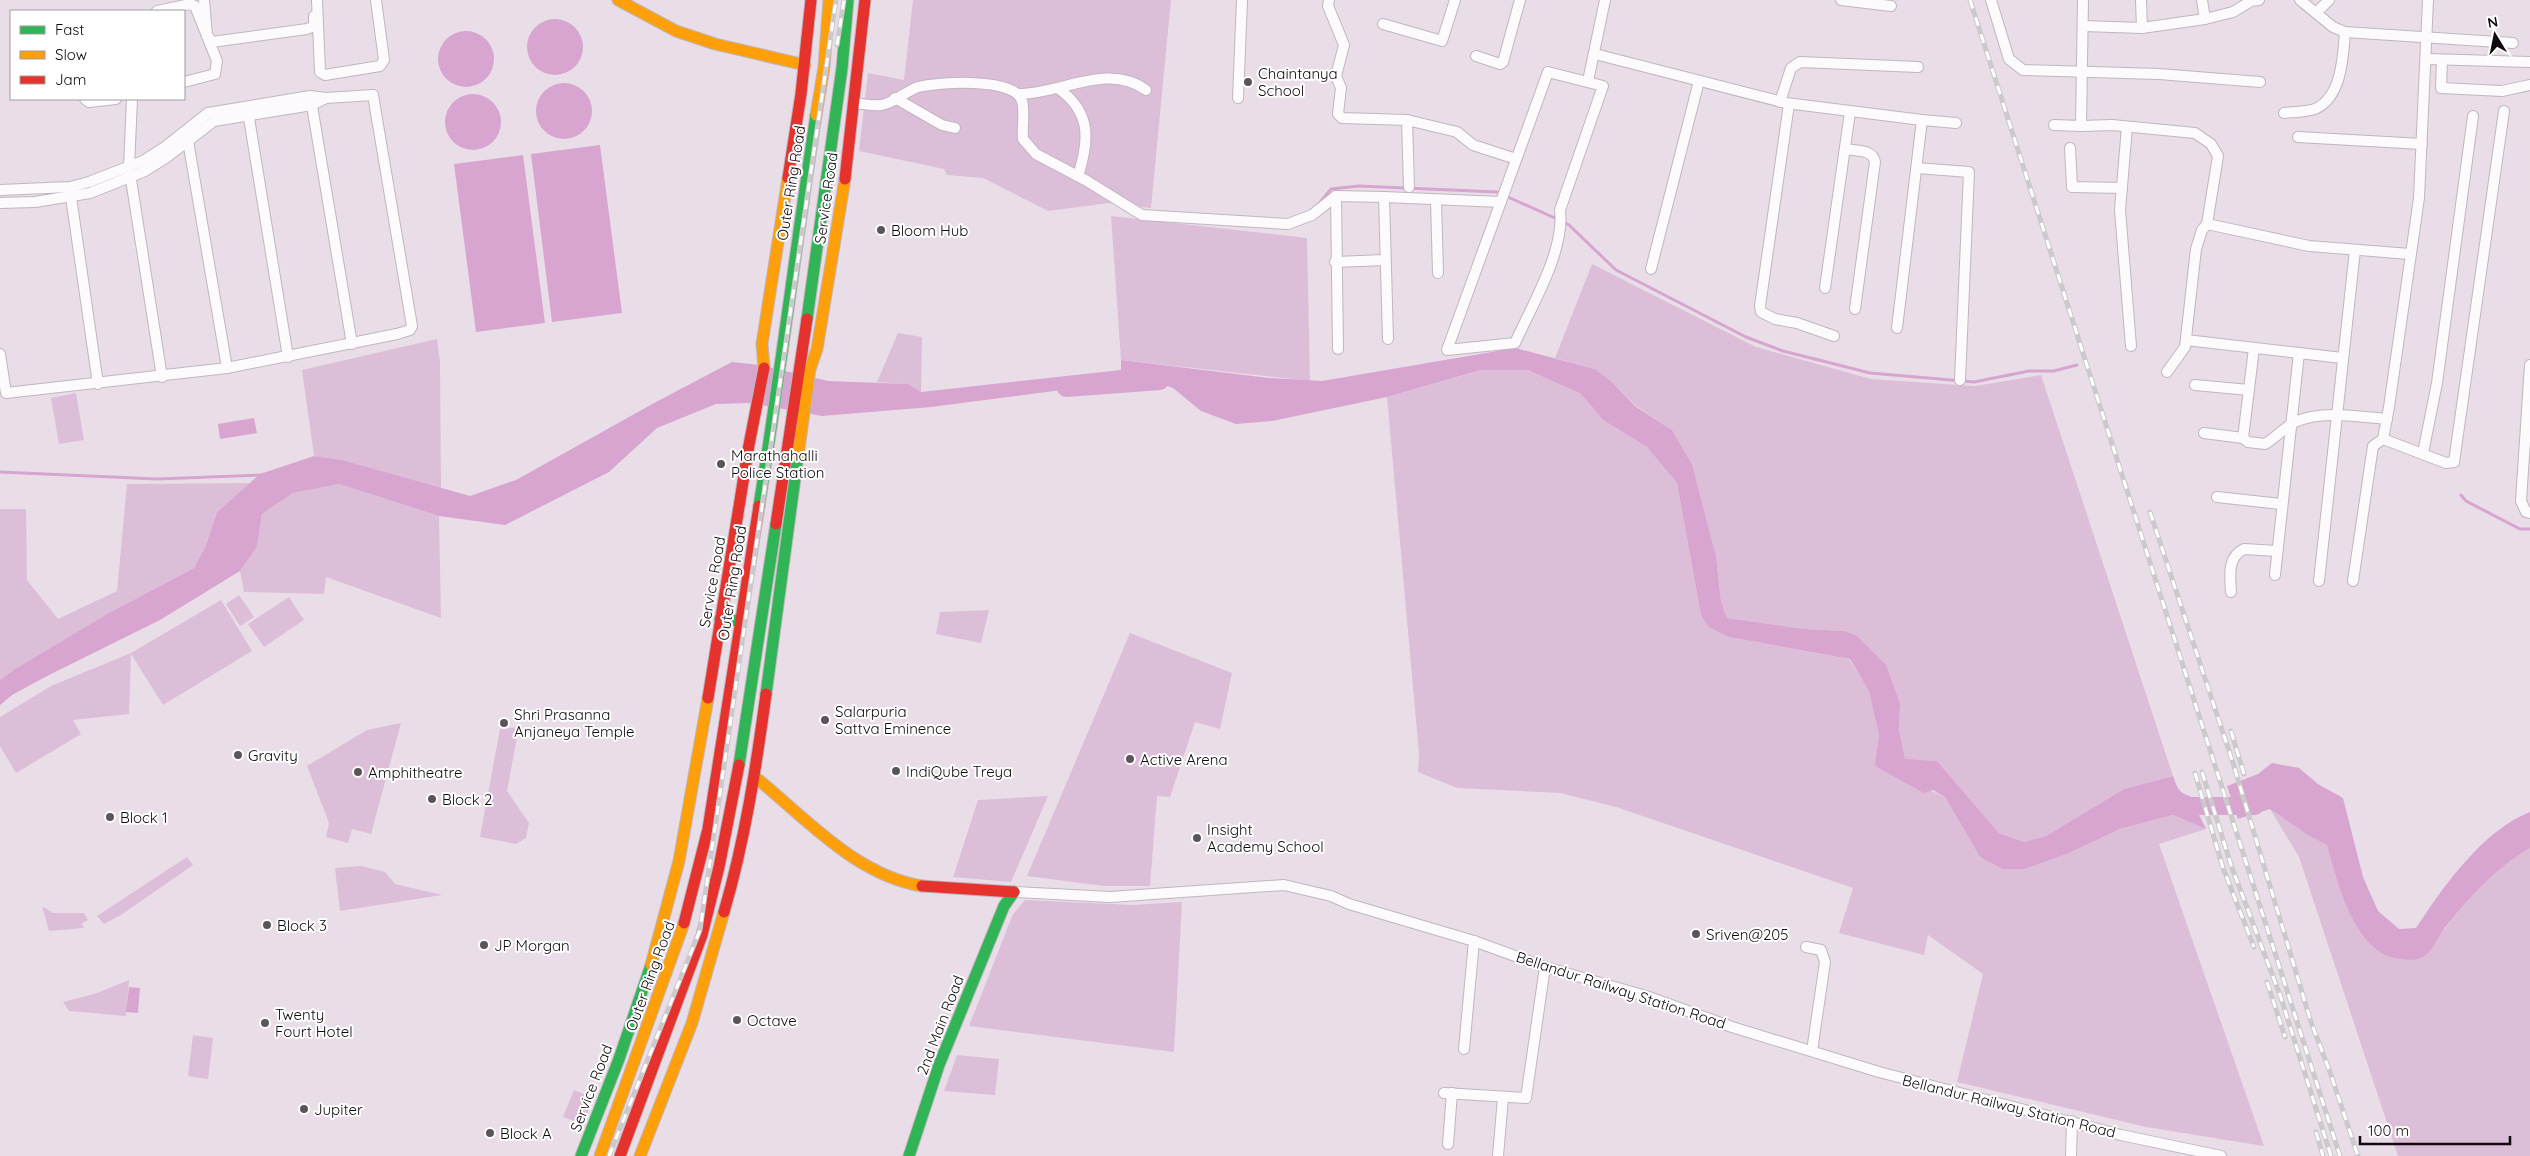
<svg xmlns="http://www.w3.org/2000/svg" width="2530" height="1156" viewBox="0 0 2530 1156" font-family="Quicksand,sans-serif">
<rect width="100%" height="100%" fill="#e9dee8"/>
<!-- green -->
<g fill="#ddbed9">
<path d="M913,0H1171L1151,208L1109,203L1048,211L983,178L947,175L944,169L859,151L868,73L904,80Z"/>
<path d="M1111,216L1307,238L1310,381L1121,360Z"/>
<path d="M1592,264L1756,347L1871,379L1975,386L2041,375L2173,776L2124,789L2046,836L2024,842L1999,833L1937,761L1905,760L1899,730L1900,704L1844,631L1804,629L1727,618L1721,602L1716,556L1692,464L1672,430L1635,405L1611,381L1595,369L1555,358Z"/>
<path d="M898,333L922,337L921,392L908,384L877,382Z"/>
<path d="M437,339L440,362L441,489L342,460L314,456L302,370Z"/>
<path d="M1482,370H1528L1581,394L1603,420L1647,447L1677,483L1701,615L1729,637L1849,659L1869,690L1879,735L1876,766L1945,797L1980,857L2025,869L2067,854L2120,829L2173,815L2206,829L2159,844L2264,1146L2146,1127L1957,1082L1983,974L1928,935L1924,955L1839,933L1853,888L1616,807L1560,793L1457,788L1418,772L1419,754L1387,397Z"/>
<path d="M76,393L84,440L59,444L51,398Z"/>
<path d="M250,483L217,512L206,545L194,568L107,614L15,669L0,680V509H26L27,580L58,619L117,591L127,484Z"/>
<path d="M339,484L439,516L441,618L326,577L324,594L244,592L240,571L257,547L262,514L293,493Z"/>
<path d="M239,595L254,617L240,626L226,604Z"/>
<path d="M289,597L304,620L264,647L248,624Z"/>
<path d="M221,600L252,651L163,705L131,654L129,714L73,720L81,734L16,773L0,746V717L51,686L131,653Z"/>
<path d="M989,610L981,643L936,634L940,612Z"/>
<path d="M1130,633L1232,673L1220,729L1195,722L1170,797L1157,796L1150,886H1104L1027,876Z"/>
<path d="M401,723L371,834L352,829L348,843L326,837L329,823L307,766L367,730Z"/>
<path d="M519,727L507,791L529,823L526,838L516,844L480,837L500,729Z"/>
<path d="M1048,796L1011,882L953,877L978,800Z"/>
<path d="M2270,809L2309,836L2327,845L2336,877L2426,955C2453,916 2488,871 2530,848V1156H2398L2299,857Z"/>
<path d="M187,857L193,865L121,915L104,924L97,916Z"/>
<path d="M361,866L385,872L395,884L442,895L340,911L335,868Z"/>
<path d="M1025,900L1133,905L1182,902L1174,1052L969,1026L1013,914Z"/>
<path d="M42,906L53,913H84L88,920L82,923L84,928L49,931Z"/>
<path d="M129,980L126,1016L69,1011L63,1002L97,993Z"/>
<path d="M193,1035L213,1038L208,1079L188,1076Z"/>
<path d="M957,1055L999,1059L995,1095L944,1091Z"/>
<path d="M574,1090L593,1098L583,1124L563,1117Z"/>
</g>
<!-- water -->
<g fill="#d7a5d0">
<circle cx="555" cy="47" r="28"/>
<circle cx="466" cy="59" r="28"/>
<circle cx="564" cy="111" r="28"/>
<circle cx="473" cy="122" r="28"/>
<path d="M600,145L622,313L552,322L531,154Z"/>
<path d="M523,155L545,323L476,332L454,164Z"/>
<path d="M1515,348L1595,369L1611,381L1635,406L1672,430L1692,464L1716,556L1721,602L1727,618L1804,629L1844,631L1857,636L1886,665L1900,704L1899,730L1905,759L1937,761L1999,833L2024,842L2046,836L2124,789L2173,776C2177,786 2178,793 2190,796L2206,829L2173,815L2120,829L2067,854L2025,869H2003L1980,857L1945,797L1933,790L1924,793L1875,766L1879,735L1869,691L1850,659L1729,637L1709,627L1701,615L1677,483L1647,447L1603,420L1581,394L1528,370H1481L1387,397L1272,421L1236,424L1201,411L1173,388L1155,382L1107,384L931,407L822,416L751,403L716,404L657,428L609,472L505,525L439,516L339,484L293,493L262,514L257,547L240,571L160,620L49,675L12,695L0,705V680L15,669L107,614L194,568L206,545L217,512L260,474L314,456L342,460L470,496L516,480L654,403L732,362L760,365L828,381L908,384L921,392L1121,370V360L1269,378L1322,381Z"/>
<path d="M254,418L257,433L220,439L218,424Z"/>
<path d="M2272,763L2299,768L2318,784L2343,798L2363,877L2378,911L2399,929L2416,928C2443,887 2483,830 2530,812V848C2496,867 2468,899 2444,929C2438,937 2434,948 2427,954C2419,961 2410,960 2401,959C2355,956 2337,881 2327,845L2309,836L2270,809L2238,819L2227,786L2258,774Z"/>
<path d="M129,987L140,988L138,1013L126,1012Z"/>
</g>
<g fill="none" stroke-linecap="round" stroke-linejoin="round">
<!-- stream -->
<g stroke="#d7a5d0" stroke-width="3">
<path d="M1317,206L1331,189L1359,186L1497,192L1557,219"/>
<path d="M1563,222L1569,225L1616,270L1746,337L1783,351L1870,373L1974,382L2029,371H2054L2077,365"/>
<path d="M0,472L157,479L262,475"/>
<path d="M2461,495L2466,501L2520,529H2530"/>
</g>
<!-- river -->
<g stroke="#d7a5d0" stroke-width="18">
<path d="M1066,388L1160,381"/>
<path d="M2171,806H2255"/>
</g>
<defs>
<g id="street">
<path d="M204,0L207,35L212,42L307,29L314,26V16"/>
<path d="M317,0L320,72L325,75L380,66L384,60L376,0"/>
<path d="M1329,0L1328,6L1344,45L1336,76L1341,88L1338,114L1342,118L1407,120L1409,187"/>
<path d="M1841,0L1891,6"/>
<path d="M1991,0L2009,59L2023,70L2159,74L2260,82"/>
<path d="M2083,0L2081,126L2112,125L2195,133L2211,144L2218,156L2207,224L2309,246L2410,254"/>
<path d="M2141,0L2142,28"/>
<path d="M2300,0L2333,27L2345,32L2513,43"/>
<path d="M157,11L190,4L195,6L217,61L215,74L184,82"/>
<path d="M2317,12L2329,0"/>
<path d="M2205,19L2233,12L2251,1L2259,0"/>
<path d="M1383,24L1442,41L1455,0"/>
<path d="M2083,26L2142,28L2205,19L2202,0"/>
<path d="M1595,54L1786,103L1922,120L1897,328"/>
<path d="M1476,56L1500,64L1503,62L1520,0"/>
<path d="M2427,59L2530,62"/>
<path d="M2442,60L2441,88L2502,91L2530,85"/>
<path d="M1548,72L1603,86L1560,210C1565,251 1532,305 1515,343L1447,350Z"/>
<path d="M1588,81L1605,0"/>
<path d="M1059,89C1092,113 1089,141 1078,176"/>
<path d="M1019,94C1061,94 1108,62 1146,90"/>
<path d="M895,98L942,125L955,128"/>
<path d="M1238,98L1242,0"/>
<path d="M85,99L89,102L116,99"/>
<path d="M132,99L129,167L162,377"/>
<path d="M311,100L352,344"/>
<path d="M1780,102L1791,68L1800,62L1918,67"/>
<path d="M854,103C863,104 872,106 881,105C893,104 906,91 918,87C937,82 1016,77 1022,101C1025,112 1022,126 1023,139L1036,154L1087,181L1142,215L1288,224L1312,215L1336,196"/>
<path d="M1789,104L1760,306L1761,312L1775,319L1797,323L1834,336"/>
<path d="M248,112L288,357"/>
<path d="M2284,113C2293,112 2306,112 2315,109C2342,97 2343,57 2345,32"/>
<path d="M1407,120L1457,132L1473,145L1516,159"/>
<path d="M1922,120L1956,123"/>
<path d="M2054,125L2081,126"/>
<path d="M2127,127L2120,210L2131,346"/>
<path d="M2298,137L2422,144"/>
<path d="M188,141L227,368"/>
<path d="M2070,148L2072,187L2122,188"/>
<path d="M1845,149C1856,151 1873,149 1875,162L1855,309"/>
<path d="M1917,168L1969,172L1960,380"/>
<path d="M0,190L70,187L89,182L143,161L165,147L208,113L310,96L326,98L373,95L412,326L410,330L397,334L227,368L6,393L0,354"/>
<path d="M71,197L98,384"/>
<path d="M1436,200L1438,273"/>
<path d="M0,203L35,202L90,193L145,171L167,157L214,121L312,105L326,98"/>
<path d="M1335,262L1385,260"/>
<path d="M1651,269L1699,81"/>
<path d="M1825,288L1850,112"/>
<path d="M1388,339L1384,197L1501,202"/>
<path d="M2186,340L2299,353"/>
<path d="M1338,349L1336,196L1384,197"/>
<path d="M2530,365L2521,501L2526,512L2530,513"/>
<path d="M2167,372L2185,347L2196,249L2202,230L2207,224"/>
<path d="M2195,385L2249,390"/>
<path d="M2204,433L2243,438L2254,348"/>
<path d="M2243,438L2248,442L2265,444C2275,438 2286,426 2297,421C2325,410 2358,417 2387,419"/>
<path d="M2383,439L2446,463L2454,462L2504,111"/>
<path d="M2423,453L2437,383L2473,116"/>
<path d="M2217,497L2281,504"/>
<path d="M2275,575L2299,353L2342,358"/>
<path d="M2319,581L2355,250"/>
<path d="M2353,581L2373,446L2383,439L2389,407L2419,198L2428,0"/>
<path d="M2231,592C2230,576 2227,557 2244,549L2277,551"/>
<path d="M1014,892L1110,897L1284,885L1331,896L1349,904L1474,941L1545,967L1646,996L1732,1027L1879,1072L2121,1135L2221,1156"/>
<path d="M1806,947L1821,950L1825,962L1812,1051"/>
<path d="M1464,1049L1474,941"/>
<path d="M1444,1093L1526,1098L1545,967"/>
<path d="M1448,1144L1452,1093"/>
<path d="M1498,1156L1503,1098"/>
<path d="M2071,1156L2072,1121"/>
</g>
<g id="fast">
<path d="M807,319L842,68L848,0"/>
<path d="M759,506C780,376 796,245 816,115"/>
<path d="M720,619L741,621"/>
<path d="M766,694L798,456"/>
<path d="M739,765L776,524"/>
<path d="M581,1156L619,1059L651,965"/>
<path d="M909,1156L939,1065L1004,906L1014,892"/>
</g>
<g id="slow">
<path d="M618,0L676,31L715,44L805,65"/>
<path d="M816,115L824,67L829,0"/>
<path d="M764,368L762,344L788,178"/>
<path d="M798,456L810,369L817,349L845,179"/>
<path d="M755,777C806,818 855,875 922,886"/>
<path d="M651,965L679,861L708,698"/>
<path d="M600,1156L684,923"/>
<path d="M640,1156L692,1023L724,912"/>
</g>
<g id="jam">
<path d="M788,178L801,94L811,0"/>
<path d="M845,179L865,0"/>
<path d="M776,524L807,319"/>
<path d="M708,698L749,445L764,368"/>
<path d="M922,886L1014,892"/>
<path d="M724,912C745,840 756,768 766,694"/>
<path d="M684,923L708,829L759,506"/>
<path d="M620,1156L702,935L719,867L739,765"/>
</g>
</defs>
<!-- street casing -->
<use href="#street" stroke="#bfb6be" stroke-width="12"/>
<!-- fast casing -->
<use href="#fast" stroke="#bfb6be" stroke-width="13"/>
<!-- slow casing -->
<use href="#slow" stroke="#bfb6be" stroke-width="13"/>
<!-- jam casing -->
<use href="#jam" stroke="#bfb6be" stroke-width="13"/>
<!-- street -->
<use href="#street" stroke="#fcfafc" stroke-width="10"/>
<!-- fast -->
<use href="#fast" stroke="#30b455" stroke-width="11"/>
<!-- slow -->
<use href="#slow" stroke="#ff9f0a" stroke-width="11"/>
<!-- jam -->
<use href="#jam" stroke="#e5322d" stroke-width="11"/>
<defs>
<g id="rail">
<path d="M1970,0L2340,1156"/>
<path d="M837,45L844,0"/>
<path d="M2150,512L2233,763L2311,1022L2330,1072L2358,1156"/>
<path d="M2231,731L2244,774"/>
<path d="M2202,772L2231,865L2281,998L2331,1156"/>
<path d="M2195,773L2223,868L2254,947"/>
<path d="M2267,982L2285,1037"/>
<path d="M2316,1132L2323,1156"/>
<path d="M609,1156L700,930L836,0"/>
</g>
</defs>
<!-- rail casing -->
<use href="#rail" stroke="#cbc9cb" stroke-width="5"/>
<!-- rail -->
<use href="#rail" stroke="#fff" stroke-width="3" stroke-dasharray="9" stroke-linecap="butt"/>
</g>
<!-- markers -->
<g fill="#5c545b" stroke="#fff" stroke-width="2">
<circle cx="1248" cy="82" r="5"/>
<circle cx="881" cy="230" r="5"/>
<circle cx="721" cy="464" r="5"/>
<circle cx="825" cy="720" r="5"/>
<circle cx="504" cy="723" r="5"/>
<circle cx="238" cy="755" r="5"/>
<circle cx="1130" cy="759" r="5"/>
<circle cx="896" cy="771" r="5"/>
<circle cx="358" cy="772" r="5"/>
<circle cx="432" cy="799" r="5"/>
<circle cx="110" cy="817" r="5"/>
<circle cx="1197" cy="838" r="5"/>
<circle cx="267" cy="925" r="5"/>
<circle cx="1696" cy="934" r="5"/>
<circle cx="484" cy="945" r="5"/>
<circle cx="737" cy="1020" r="5"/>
<circle cx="265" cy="1023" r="5"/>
<circle cx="304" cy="1109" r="5"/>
<circle cx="490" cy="1133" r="5"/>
</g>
<g text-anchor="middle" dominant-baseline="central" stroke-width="4" stroke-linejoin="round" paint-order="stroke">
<!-- poi labels -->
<g font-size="15" fill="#10090f" stroke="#fff" text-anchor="start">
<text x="1258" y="73">Chaintanya<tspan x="1258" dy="17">School</tspan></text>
<text x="891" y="230">Bloom Hub</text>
<text x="731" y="455">Marathahalli<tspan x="731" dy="17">Police Station</tspan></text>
<text x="835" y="711">Salarpuria<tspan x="835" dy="17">Sattva Eminence</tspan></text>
<text x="514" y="714">Shri Prasanna<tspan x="514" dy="17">Anjaneya Temple</tspan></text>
<text x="248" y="755">Gravity</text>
<text x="1140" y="759">Active Arena</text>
<text x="906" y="771">IndiQube Treya</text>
<text x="368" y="772">Amphitheatre</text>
<text x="442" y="799">Block 2</text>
<text x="120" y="817">Block 1</text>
<text x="1207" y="829">Insight<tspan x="1207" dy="17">Academy School</tspan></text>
<text x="277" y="925">Block 3</text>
<text x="1706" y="934">Sriven@205</text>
<text x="494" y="945">JP Morgan</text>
<text x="275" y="1014">Twenty<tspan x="275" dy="17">Fourt Hotel</tspan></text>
<text x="747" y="1020">Octave</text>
<text x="314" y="1109">Jupiter</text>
<text x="500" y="1133">Block A</text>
</g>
<!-- street labels -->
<g font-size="15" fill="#10090f" stroke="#fff">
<text transform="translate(791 183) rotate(-81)">Outer Ring Road</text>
<text transform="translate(826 198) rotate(-82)">Service Road</text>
<text transform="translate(712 582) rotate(-80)">Service Road</text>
<text transform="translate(732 583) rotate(-81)">Outer Ring Road</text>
<text transform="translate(650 976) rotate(-70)">Outer Ring Road</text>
<text transform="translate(1621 990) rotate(18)">Bellandur Railway Station Road</text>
<text transform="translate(940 1025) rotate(-69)">2nd Main Road</text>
<text transform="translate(591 1088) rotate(-69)">Service Road</text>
<text transform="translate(2009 1106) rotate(14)">Bellandur Railway Station Road</text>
</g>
</g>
<!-- legend -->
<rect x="10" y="10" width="175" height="90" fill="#ffffff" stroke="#9f9d9f"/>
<rect x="20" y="26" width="25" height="8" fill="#30b455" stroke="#9f9d9f"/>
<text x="55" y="35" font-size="15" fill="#10090f">Fast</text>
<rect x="20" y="51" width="25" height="8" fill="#ff9f0a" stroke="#9f9d9f"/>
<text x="55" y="60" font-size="15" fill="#10090f">Slow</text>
<rect x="20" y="76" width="25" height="8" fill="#e5322d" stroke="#9f9d9f"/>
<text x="55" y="85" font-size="15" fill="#10090f">Jam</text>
<!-- north arrow -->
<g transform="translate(2495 35) rotate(350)" stroke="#ffffff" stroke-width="4" paint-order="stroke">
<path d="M0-4L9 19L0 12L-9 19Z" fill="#10090f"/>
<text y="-8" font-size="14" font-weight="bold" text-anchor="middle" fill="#10090f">N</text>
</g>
<!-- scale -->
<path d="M2360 1136v8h150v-8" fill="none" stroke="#10090f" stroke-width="2.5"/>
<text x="2368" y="1136" font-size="15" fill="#10090f" stroke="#ffffff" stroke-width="4" paint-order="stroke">100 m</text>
</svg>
